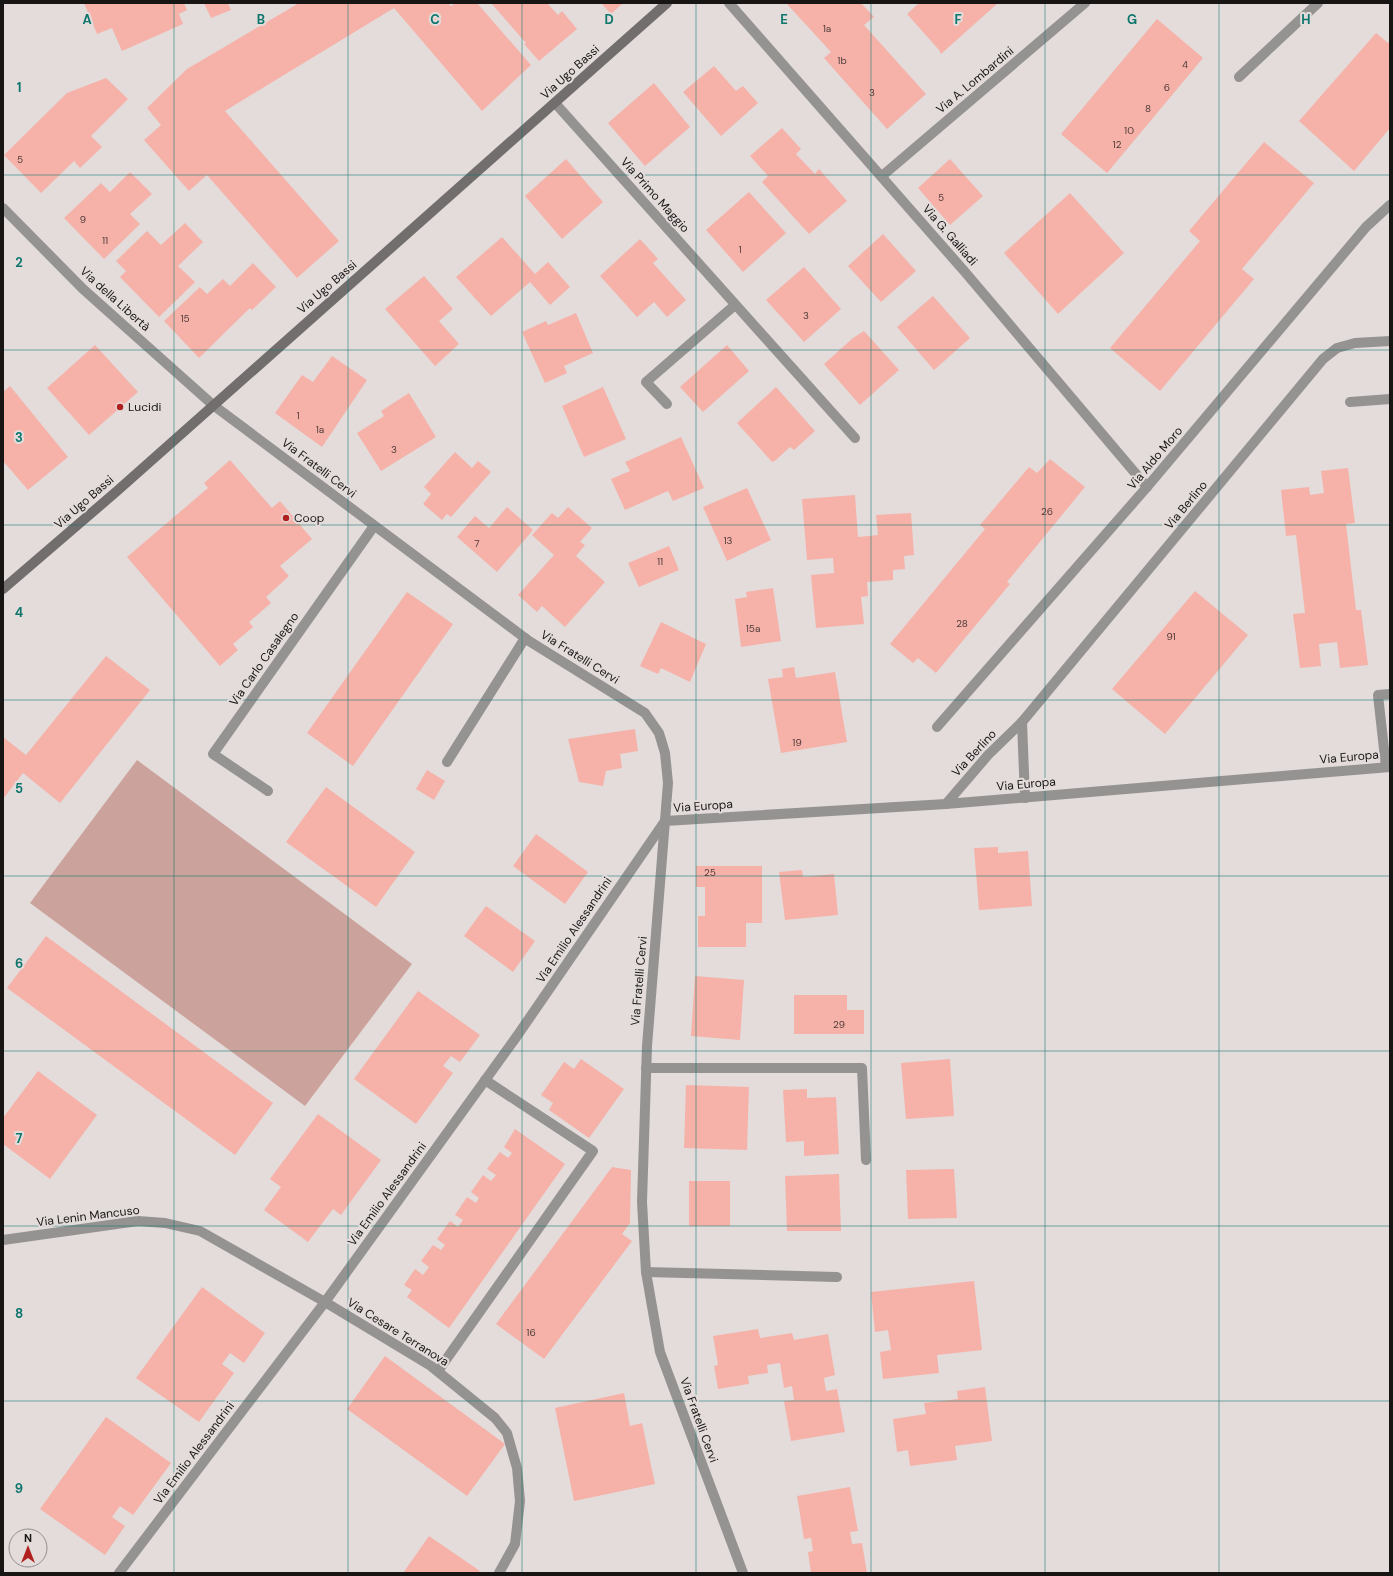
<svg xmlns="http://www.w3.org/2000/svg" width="1393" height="1576" viewBox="0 0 1393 1576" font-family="'DM Sans',sans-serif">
<rect width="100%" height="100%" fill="#e3dcdb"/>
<!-- green -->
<path fill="#cca29c" d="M137,760L412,964L305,1106L30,903Z"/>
<!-- building -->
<g fill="#f6b2a9">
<path d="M84,3H184L187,10L179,14L183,24L122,51L112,28L97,34Z"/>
<path d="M204,3H228L231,10L211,18Z"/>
<path d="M299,3H448L451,6L456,3H477L531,65L482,111L394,8L225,111L339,241L297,278L207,175L189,191L144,140L161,125L147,108L187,69Z"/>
<path d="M491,3H547L558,15L562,11L577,29L539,61L524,44L526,43Z"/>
<path d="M601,3H623L611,14Z"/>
<path d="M786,3H861L874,17L864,25L926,94L887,129L824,58L831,52Z"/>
<path d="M919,3H998L941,54L939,50L907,14Z"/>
<path d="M1157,19L1203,58L1107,173L1061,134Z"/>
<path d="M1376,33L1388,43L1390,40V128L1354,171L1299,121Z"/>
<path d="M714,66L736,91L743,86L758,103L721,136L683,92Z"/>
<path d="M106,78L128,99L91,136L102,147L80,168L74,161L41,193L4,155L67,93Z"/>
<path d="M654,83L690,127L645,166L608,123Z"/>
<path d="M782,128L801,149L796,154L815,174L819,169L847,201L809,234L762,182L768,176L750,156Z"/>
<path d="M1264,142L1314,183L1242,269L1254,279L1160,391L1110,348L1200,241L1189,231Z"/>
<path d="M566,159L603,202L562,239L525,196Z"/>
<path d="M950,159L983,196L950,225L918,188Z"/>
<path d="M130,172L152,194L130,214L140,224L104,259L64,218L101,183L110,192Z"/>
<path d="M749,192L786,233L743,272L706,230Z"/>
<path d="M1070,193L1124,253L1058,314L1004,253Z"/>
<path d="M185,223L203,242L178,266L195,282L159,317L120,277L126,271L116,261L147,231L161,245Z"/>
<path d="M883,234L916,271L881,302L848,266Z"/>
<path d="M502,237L535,274L548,262L570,287L550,305L530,282L491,316L456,277Z"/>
<path d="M640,239L658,259L653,263L686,300L667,317L654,302L637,317L600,276Z"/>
<path d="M253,263L276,287L252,310L250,308L199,358L164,321L200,287L207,294L223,279L230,286Z"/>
<path d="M804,267L841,309L804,342L766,300Z"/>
<path d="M424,276L453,309L439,321L459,344L435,366L385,309Z"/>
<path d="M933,296L970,338L934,370L897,327Z"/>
<path d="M576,313L593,353L564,366L567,373L545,383L522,332L546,321L548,325Z"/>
<path d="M864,331L899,370L860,405L824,364L853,338Z"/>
<path d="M95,345L138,392L89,435L47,388Z"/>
<path d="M727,345L749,371L703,412L680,387Z"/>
<path d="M332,356L367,380L322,447L275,413L302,375L313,382Z"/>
<path d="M10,386L68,457L28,490L3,461V392Z"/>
<path d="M603,387L626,439L584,457L562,406Z"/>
<path d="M776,387L815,431L794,450L790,447L776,460L772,462L737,423Z"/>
<path d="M409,393L436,437L381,471L357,433L384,416L381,411Z"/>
<path d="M681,437L704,488L673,501L668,491L625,510L611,479L630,471L625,462Z"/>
<path d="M455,452L472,468L478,461L491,472L451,517L447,514L442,520L423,504L431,494L424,487Z"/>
<path d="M1050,459L1085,487L1007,582L1010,584L936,673L918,658L913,663L890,644L985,529L980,525L1029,467L1037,473Z"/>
<path d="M230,460L272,508L280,501L312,539L280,566L289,576L266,597L271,603L249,622L253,627L233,644L238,650L220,666L127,557L208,488L204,483Z"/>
<path d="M1348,468L1355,523L1346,524L1356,610H1361L1368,665L1340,668L1337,642L1319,644L1321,666L1300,668L1293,614L1305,613L1296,535L1286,536L1281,490L1309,487L1310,495L1324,493L1321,471Z"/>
<path d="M747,488L771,540L727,561L703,507Z"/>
<path d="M855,495L858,537L878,535L876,515L911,513L914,555L904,556L905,569L893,570V580L867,582L868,596L861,597L864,624L816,628L811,575L834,573L833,558L807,560L802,499Z"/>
<path d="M507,507L533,530L497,572L457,537L475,516L489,528Z"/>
<path d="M568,507L592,528L580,542L585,545L576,556L605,582L565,627L542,606L537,612L518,595L554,555L532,535L552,513L558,518Z"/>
<path d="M669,546L679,570L639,587L628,563Z"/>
<path d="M773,588L781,641L741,647L735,599L747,597L746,592Z"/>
<path d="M1195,591L1248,635L1165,734L1112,689Z"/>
<path d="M407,592L453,624L353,766L307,733Z"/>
<path d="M661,622L706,644L690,682L661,668L658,674L640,666Z"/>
<path d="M106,656L150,690L60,803L23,773L3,799V737L26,755Z"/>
<path d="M794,667L796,678L835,672L847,742L781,753L768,679L783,677L782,669Z"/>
<path d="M635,729L638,751L620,754L622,768L606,771L603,786L579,782L568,739Z"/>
<path d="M427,770L445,781L434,800L416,789Z"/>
<path d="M326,787L415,852L376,907L286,842Z"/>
<path d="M536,834L588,872L565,904L513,866Z"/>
<path d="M998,847V853L1028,851L1032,906L979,910L974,848Z"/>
<path d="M696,866H762V923H746V947H698V916H705V887H696Z"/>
<path d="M802,870L803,877L834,874L838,915L785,920L779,872Z"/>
<path d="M486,906L535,941L513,972L464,936Z"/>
<path d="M46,936L273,1103L235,1155L7,988Z"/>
<path d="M695,976L744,980L740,1040L691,1036Z"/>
<path d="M418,991L480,1035L460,1062L451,1056L443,1066L453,1073L416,1124L354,1079Z"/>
<path d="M794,995H847V1010H864V1034H794Z"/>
<path d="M581,1059L624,1089L589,1138L549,1110L553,1103L541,1095L564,1062L574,1069Z"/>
<path d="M950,1059L954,1116L906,1119L901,1063Z"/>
<path d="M38,1071L97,1115L50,1179L3,1144V1118Z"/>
<path d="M686,1085L749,1087L747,1150L684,1148Z"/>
<path d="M807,1089V1098L836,1097L839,1154L804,1156V1141L786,1142L783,1090Z"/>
<path d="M318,1114L381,1160L341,1215L333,1209L308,1242L264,1210L281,1187L270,1179Z"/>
<path d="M515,1129L565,1164L449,1328L407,1297L412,1290L404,1285L415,1269L423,1275L429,1267L421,1261L433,1245L441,1250L445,1245L437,1239L450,1221L458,1227L463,1220L455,1215L467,1197L476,1203L479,1198L471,1192L483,1175L491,1181L496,1175L487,1169L500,1152L508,1158L512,1153L504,1147Z"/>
<path d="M612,1167L631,1170L630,1223L622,1234L632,1241L544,1359L496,1324Z"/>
<path d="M954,1169L957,1218L908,1219L906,1170Z"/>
<path d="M839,1174L841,1231H787L785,1176Z"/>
<rect x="689" y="1181" width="41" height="45"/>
<path d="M974,1281L982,1350L937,1355L939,1373L883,1379L880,1352L891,1350L888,1330L875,1332L871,1292Z"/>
<path d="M202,1287L265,1333L244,1363L230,1353L222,1364L234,1373L199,1422L136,1378Z"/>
<path d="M758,1329L760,1338L792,1333L794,1340L828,1334L835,1375L824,1378L826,1391L837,1389L845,1432L791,1441L784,1401L794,1400L792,1386L784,1388L780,1363L767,1365L768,1373L748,1376L749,1384L718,1389L714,1366L718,1365L713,1336Z"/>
<path d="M385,1356L505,1444L467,1496L347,1409Z"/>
<path d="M985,1387L992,1441L955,1446L957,1460L910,1466L908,1450L897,1452L893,1419L926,1414L924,1403L958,1399L957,1391Z"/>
<path d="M624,1393L630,1426L642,1423L655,1484L574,1501L555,1408Z"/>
<path d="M106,1417L171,1463L133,1515L120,1506L112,1517L125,1526L105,1555L40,1509Z"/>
<path d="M850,1487L858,1531L850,1532L852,1544L862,1543L867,1573H811L808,1552L813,1551L811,1538L804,1539L797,1496Z"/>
<path d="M429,1536L480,1571L478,1573H403Z"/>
</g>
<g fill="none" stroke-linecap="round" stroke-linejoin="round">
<!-- lane -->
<g stroke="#959392" stroke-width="10">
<path d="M882,176L1085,3"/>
<path d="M447,762L525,638"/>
</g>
<!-- street -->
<g stroke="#959392" stroke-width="10">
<path d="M729,3L965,272L1147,487"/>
<path d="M1239,77L1318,3"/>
<path d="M555,103L855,438"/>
<path d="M3,208L83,289L213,405L529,641L645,713L659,733L665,753L668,783L647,1046L642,1202L646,1272L660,1352L743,1573"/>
<path d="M1350,402L1390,399"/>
<path d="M667,404L646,382L735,305"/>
<path d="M1022,722L1025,798"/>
<path d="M937,727L1147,487L1366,227L1390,205"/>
<path d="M1386,767L1378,695L1390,694"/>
<path d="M268,791L213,754L374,526"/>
<path d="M946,804L988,755L1022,722L1323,359L1337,348L1355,343L1390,341"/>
<path d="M646,1068H862L866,1160"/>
<path d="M3,1240L138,1221L165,1223L200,1231L325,1302L431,1366L495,1418L507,1433L517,1468L520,1501L515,1544L499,1573"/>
<path d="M646,1272L837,1277"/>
<path d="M438,1371L593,1151L485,1080"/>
<path d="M119,1573L325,1302L517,1036L665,821L946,804L1390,767"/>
</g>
<!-- secondary -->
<path stroke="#726e6e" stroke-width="10" d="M3,589L117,491L667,3"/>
</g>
<!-- grid -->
<path fill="none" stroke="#0f766e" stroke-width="1" stroke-opacity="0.55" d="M174,3V1573M348,3V1573M522,3V1573M696,3V1573M871,3V1573M1045,3V1573M1219,3V1573M3,175H1390M3,350H1390M3,525H1390M3,700H1390M3,876H1390M3,1051H1390M3,1226H1390M3,1401H1390"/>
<!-- markers -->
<g fill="#b0201e" stroke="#e3dcdb" stroke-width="1.5">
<circle cx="120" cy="407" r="4"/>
<circle cx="286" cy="518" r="4"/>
</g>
<g text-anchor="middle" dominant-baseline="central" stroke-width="4" stroke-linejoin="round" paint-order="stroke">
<!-- number labels -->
<g font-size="10" fill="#503c3a">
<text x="827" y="28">1a</text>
<text x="842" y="60">1b</text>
<text x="1185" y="64">4</text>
<text x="1167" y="87">6</text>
<text x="872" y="92">3</text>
<text x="1148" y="108">8</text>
<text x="1129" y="130">10</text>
<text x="1117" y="144">12</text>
<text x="20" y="159">5</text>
<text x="941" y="197">5</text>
<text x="83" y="219">9</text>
<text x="105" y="240">11</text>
<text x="740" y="249">1</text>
<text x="806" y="315">3</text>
<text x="185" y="318">15</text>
<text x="298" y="415">1</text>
<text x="320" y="429">1a</text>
<text x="394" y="449">3</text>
<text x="1047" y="511">26</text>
<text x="728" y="540">13</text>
<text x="477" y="543">7</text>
<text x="660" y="561">11</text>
<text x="962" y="623">28</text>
<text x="753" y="628">15a</text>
<text x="1171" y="636">91</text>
<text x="797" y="742">19</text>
<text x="710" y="872">25</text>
<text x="839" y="1024">29</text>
<text x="531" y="1332">16</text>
</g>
<!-- street labels -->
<g font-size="12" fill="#181515" stroke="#e3dcdb">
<text transform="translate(570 72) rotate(-42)">Via Ugo Bassi</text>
<text transform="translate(975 80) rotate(-40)">Via A. Lombardini</text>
<text transform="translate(655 195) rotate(48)">Via Primo Maggio</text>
<text transform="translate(950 235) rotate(49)">Via G. Galliadi</text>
<text transform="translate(327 287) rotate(-41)">Via Ugo Bassi</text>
<text transform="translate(115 299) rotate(42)">Via della Libertà</text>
<text transform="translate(1155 458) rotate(-50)">Via Aldo Moro</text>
<text transform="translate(319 468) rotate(37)">Via Fratelli Cervi</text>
<text transform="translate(84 502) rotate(-41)">Via Ugo Bassi</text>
<text transform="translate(1186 505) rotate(-50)">Via Berlino</text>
<text transform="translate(580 657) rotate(32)">Via Fratelli Cervi</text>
<text transform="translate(264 659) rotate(-55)">Via Carlo Casalegno</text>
<text transform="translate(974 753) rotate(-47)">Via Berlino</text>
<text transform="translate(1349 757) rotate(-5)">Via Europa</text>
<text transform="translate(1026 784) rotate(-5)">Via Europa</text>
<text transform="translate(703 806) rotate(-4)">Via Europa</text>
<text transform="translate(574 930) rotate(-56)">Via Emilio Alessandrini</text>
<text transform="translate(639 981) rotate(-85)">Via Fratelli Cervi</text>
<text transform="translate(387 1194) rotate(-54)">Via Emilio Alessandrini</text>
<text transform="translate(88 1216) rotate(-7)">Via Lenin Mancuso</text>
<text transform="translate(398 1332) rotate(32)">Via Cesare Terranova</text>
<text transform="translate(699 1420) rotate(70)">Via Fratelli Cervi</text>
<text transform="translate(194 1453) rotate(-53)">Via Emilio Alessandrini</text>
</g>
<!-- poi labels -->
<g font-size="12" fill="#181515" stroke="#e3dcdb" text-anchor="start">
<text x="128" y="407">Lucidi</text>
<text x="294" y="518">Coop</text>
</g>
</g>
<g font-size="13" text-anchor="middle" font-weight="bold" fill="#0f766e" stroke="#e3dcdb" stroke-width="4" stroke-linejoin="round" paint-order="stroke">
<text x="87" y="24">A</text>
<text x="261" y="24">B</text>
<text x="435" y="24">C</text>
<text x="609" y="24">D</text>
<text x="784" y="24">E</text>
<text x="958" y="24">F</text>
<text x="1132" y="24">G</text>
<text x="1306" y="24">H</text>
<text x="19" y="92">1</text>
<text x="19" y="267">2</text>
<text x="19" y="442">3</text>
<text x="19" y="617">4</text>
<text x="19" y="793">5</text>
<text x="19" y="968">6</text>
<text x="19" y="1143">7</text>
<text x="19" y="1318">8</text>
<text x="19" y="1493">9</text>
</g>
<!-- border -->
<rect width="1393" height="1576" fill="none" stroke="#181515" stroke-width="8"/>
<!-- north arrow -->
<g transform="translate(28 1548)"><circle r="19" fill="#e3dcdb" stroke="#928c8c"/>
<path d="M0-3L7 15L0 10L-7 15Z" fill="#b0201e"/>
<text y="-6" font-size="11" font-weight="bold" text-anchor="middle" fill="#181515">N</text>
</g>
</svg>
